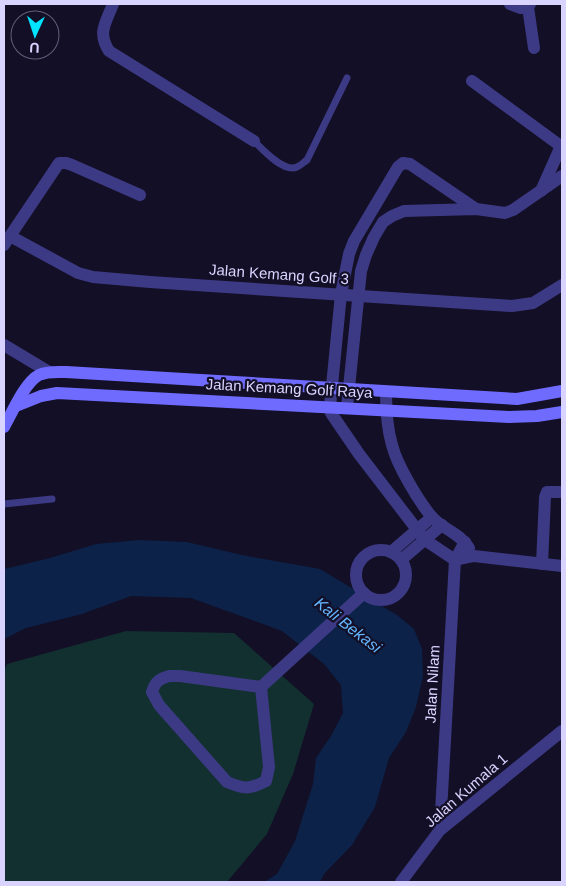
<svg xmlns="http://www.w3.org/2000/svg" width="566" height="886" viewBox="0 0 566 886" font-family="Helvetica,sans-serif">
<rect width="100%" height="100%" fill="#130f26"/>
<!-- green -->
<path fill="#12302f" d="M126,631L234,633L314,704L293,774L267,834L227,882H4V671L7,664Z"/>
<!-- water -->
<path fill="#0c2248" d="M139,540L187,542L242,555L320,569L397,615L414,629L422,649L423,676L416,707L406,732L389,758L375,807L352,845L324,874L320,882H264L277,874L295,841L313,784L316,758L331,736L343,713L341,685L324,664L282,631L191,598L131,596L82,614L26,628L4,639V569L50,558L96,544Z"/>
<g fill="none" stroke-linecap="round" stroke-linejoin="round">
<!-- lane -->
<g stroke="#3d3a85" stroke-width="7">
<path d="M254,141C263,150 284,173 297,167C300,166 304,162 307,160L347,78"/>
<path d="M4,504L52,499"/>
</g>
<!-- street -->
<g stroke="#3d3a85" stroke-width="12">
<path d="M113,4C106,23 97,32 109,51L254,141"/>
<path d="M510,4L521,8L528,7L530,4"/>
<path d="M528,7L534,48"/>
<path d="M472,81L562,147"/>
<path d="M541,191L561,146"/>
<path d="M476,209L410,164L403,163L398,167L354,241L349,254L341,294L330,406L331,413L359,454L425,540L455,560L474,556L562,566"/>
<path d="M10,236L59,163H66L72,165L140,195"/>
<path d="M4,245L10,236L78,273L93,277L150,282L512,306L533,303L562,285"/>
<path d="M4,345L49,372"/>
<path d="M386,392C386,410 387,428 392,445C397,465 418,500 431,516C442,529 460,533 469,548"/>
<path d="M347,407L361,271L366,255L374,237L383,222L392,216L404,211L476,209L505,213L513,210L562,176"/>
<circle cx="381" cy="575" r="25"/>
<path d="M391,552L432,517"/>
<path d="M401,560L442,525"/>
<path d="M542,564L545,497L547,492H562"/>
<path d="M169,676H180L261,687L269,767L266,781C249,790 244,789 227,782L159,705L152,692C155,682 159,679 169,676Z"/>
<path d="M261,687L364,593"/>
<path d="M440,830L455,560L465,542"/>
<path d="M401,882L440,830L562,731"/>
</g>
<!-- secondary -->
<g stroke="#6f6bff" stroke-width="12">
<path d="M16,406L41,396L57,393L509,417L537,416L562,412"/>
<path d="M4,427C12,413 25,382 39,375C47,371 57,372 66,372L517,399L562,391"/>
</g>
</g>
<g text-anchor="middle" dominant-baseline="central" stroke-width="4.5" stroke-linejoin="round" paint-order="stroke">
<!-- street labels -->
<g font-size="15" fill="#d9d4ff" stroke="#130f26">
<text transform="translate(279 274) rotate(4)">Jalan Kemang Golf 3</text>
<text transform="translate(289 388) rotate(3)">Jalan Kemang Golf Raya</text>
<text transform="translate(432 684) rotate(-87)">Jalan Nilam</text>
<text transform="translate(466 790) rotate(-41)">Jalan Kumala 1</text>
</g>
<!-- water labels -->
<g font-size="16" font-style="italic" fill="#62b6ff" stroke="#130f26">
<text transform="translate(348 625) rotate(38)">Kali Bekasi</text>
</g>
</g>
<!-- border -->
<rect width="566" height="886" fill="none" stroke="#d9d4ff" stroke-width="10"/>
<!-- north arrow -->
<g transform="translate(35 35) rotate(183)"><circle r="24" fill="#130f26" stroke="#625e7d"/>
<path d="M0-4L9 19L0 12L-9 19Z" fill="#00e5ff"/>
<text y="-8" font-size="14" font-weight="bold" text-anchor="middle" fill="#d9d4ff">U</text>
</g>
</svg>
